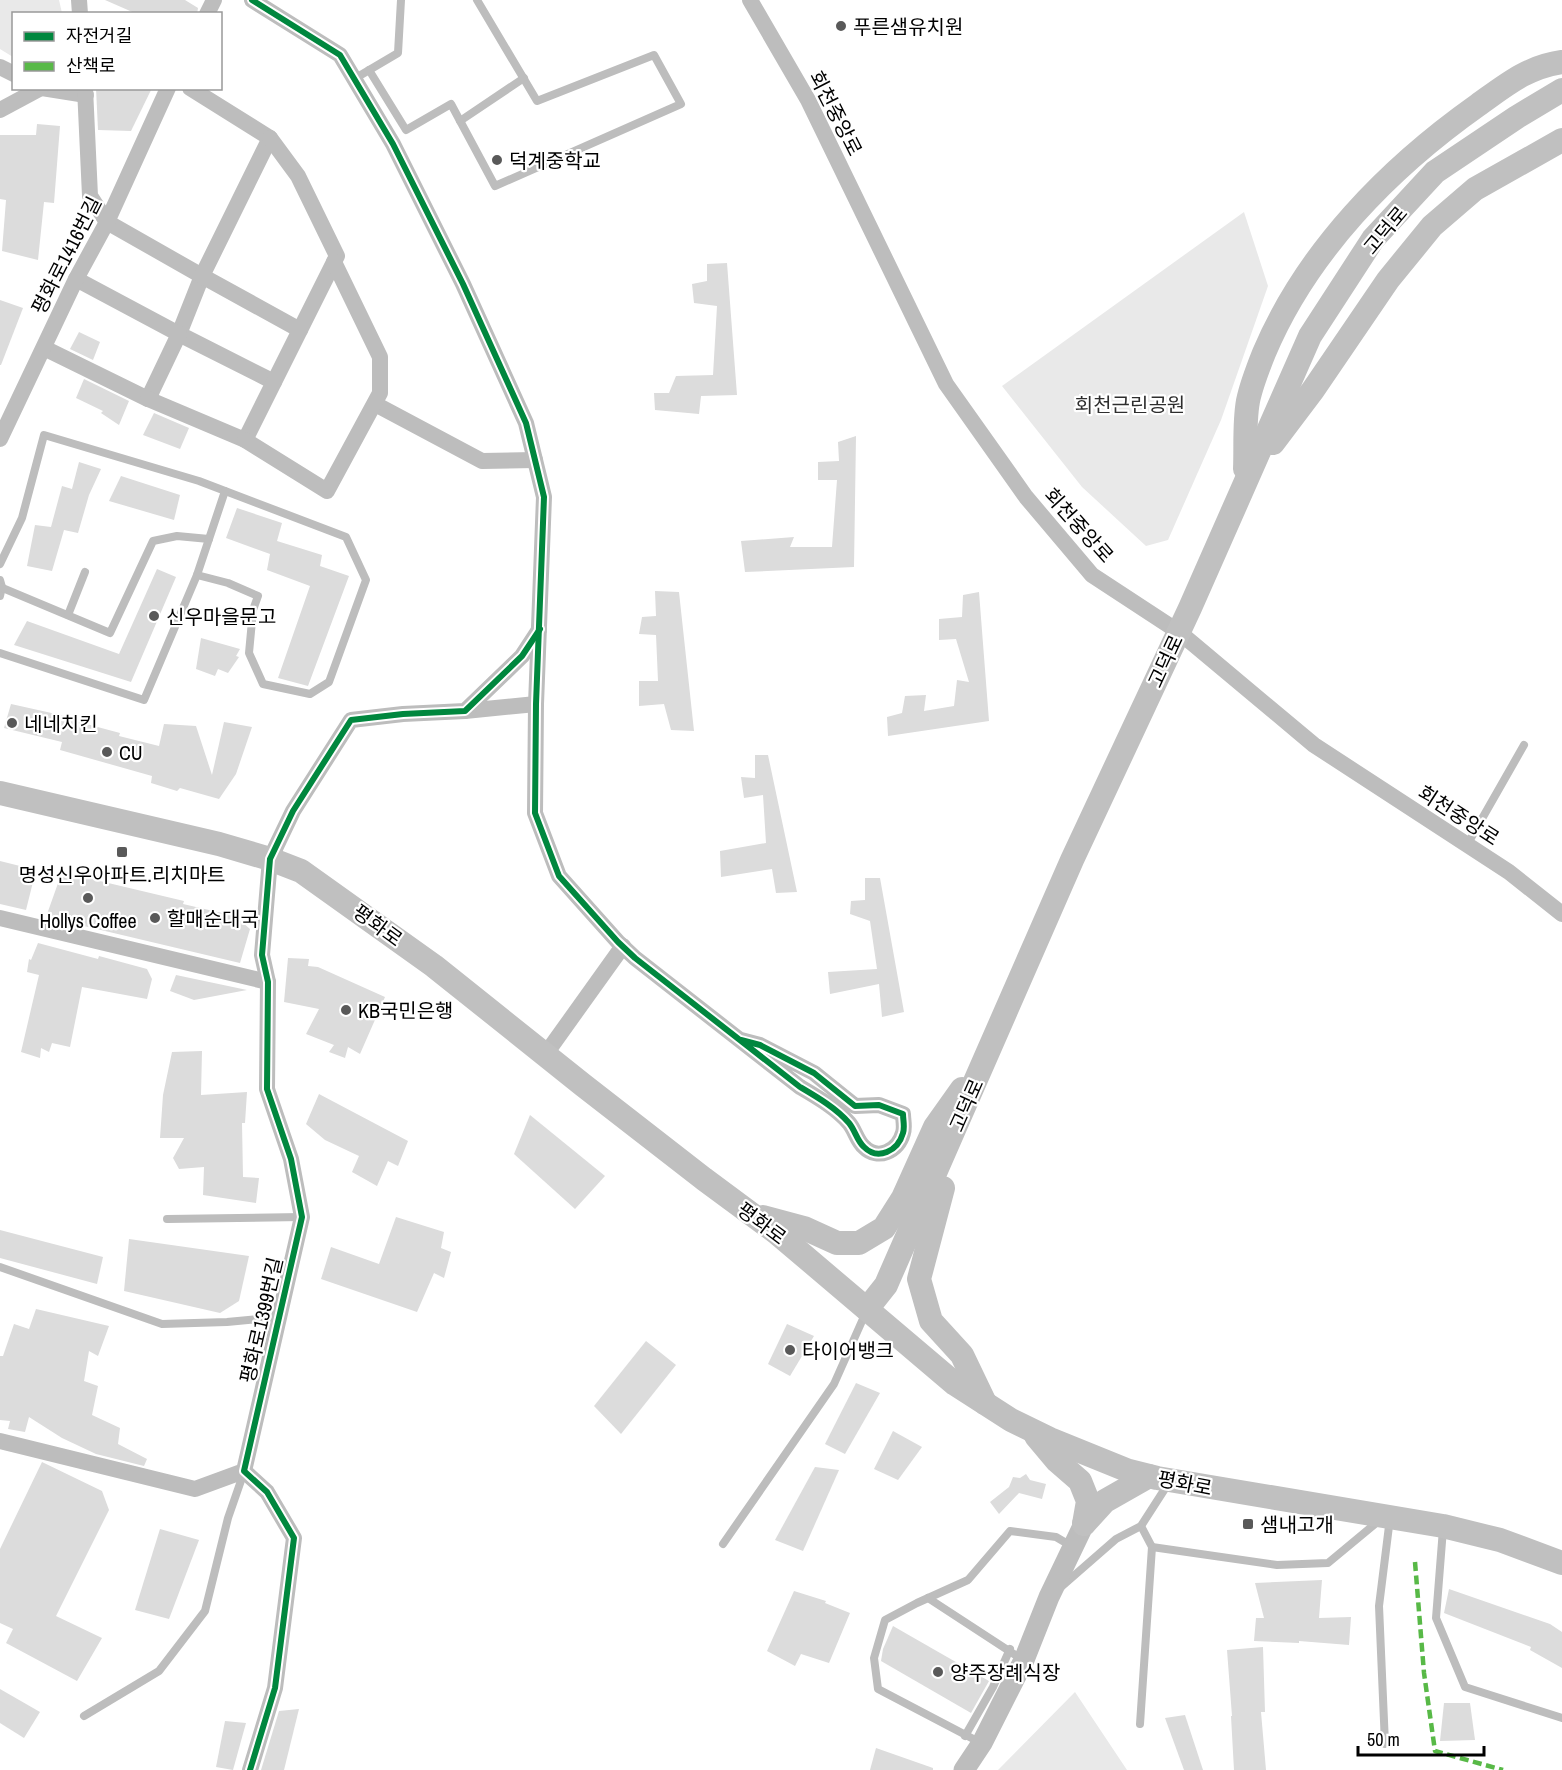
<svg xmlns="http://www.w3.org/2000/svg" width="1562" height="1770" viewBox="0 0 1562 1770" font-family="'Archivo Narrow','Noto Sans KR',sans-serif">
<rect width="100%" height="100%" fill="#fff"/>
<!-- green -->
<g fill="#e9e9e9">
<path d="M0,0H59L62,13L14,14L13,57L0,49Z"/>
<path d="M1244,212L1268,286L1221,420L1168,540L1146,546L1082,487L1002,386Z"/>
<path d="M1075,1692L1127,1770H998Z"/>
</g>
<!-- building -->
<g fill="#dcdcdc">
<path d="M105,0H185L198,8L197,14H137Z"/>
<path d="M96,88H152L131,131L98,130Z"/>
<path d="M37,124L60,126L54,203L44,202L38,260L2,251L6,200L0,199V135H36Z"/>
<path d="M727,263L737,395L701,396L699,414L655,410L654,393H669L676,376L713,375L717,306L694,303L692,284L707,281V264Z"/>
<path d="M0,300L23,308L1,365H0Z"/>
<path d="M79,332L100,342L93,360L70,349Z"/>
<path d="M84,379L129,401L119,425L101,413L103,411L76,398Z"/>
<path d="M154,413L189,428L180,449L143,435Z"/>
<path d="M856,436L854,567L745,572L741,541L794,537L790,547H832L837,480H818V462L839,461L838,442Z"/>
<path d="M79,462L101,469L89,495L78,533L64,530L52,571L27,566L35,525L51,527L62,486L72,489Z"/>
<path d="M121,476L180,495L174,520L109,501Z"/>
<path d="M237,508L282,523L277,541L322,555L320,566L349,576L308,686L278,678L310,586L267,570L270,554L226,538Z"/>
<path d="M157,569L176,577L131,682L14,645L27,621L119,654Z"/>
<path d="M655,591L679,592L694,731L671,730L664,704L639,706V681H658L656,635L639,634L642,617L656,616Z"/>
<path d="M979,592L989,721L888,736L887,717L902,713L905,696L926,695L924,711L954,706L957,680L969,682L956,639L939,640V619L962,617L963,595Z"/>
<path d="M201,638L240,649L236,656L239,657L228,673L218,669L215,676L196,669Z"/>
<path d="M11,704L65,716L64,718L120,733L119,736L159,746L164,724L196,726L212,775L224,722L252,727L236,774L219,799L180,788L177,791L151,783L152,776L60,750L62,742L4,728Z"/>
<path d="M755,755H768L797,892L776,893L772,869L721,877L720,851L766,843L763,795L744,798L741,777L755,778Z"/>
<path d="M0,861L36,870L26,910L0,904Z"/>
<path d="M62,872L184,901L183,904L235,916L250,929L240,963L46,917Z"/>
<path d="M865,878H880L904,1012L882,1017L879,984L830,994L828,972L877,969L870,921L850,914L851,901L865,900Z"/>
<path d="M38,943L98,959L99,956L147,969L152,979L147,999L82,987L70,1047L52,1043L49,1052L41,1048L40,1058L21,1052L39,975L27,972L29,959L31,960Z"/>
<path d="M288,958L309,959L308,966L318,967L385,997L360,1054L348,1047L345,1058L329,1052L334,1045L306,1034L319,1009L284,1002Z"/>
<path d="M176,975L247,990L194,1000L170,991Z"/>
<path d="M202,1051L201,1095L247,1092L245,1123H242L243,1177L259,1178L256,1203L203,1195L204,1167L179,1169L173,1158L184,1138H160L163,1095L172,1052Z"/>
<path d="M319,1094L408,1141L398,1166L388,1161L377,1186L352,1172L359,1156L325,1140L306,1124Z"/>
<path d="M530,1115L605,1176L575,1209L514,1154Z"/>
<path d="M396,1217L444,1232L441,1248L451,1252L444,1278L434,1273L417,1312L321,1279L331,1247L379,1264Z"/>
<path d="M0,1230L103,1257L97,1284L0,1258Z"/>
<path d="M129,1239L249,1256L239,1301L220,1313L124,1291Z"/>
<path d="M36,1309L109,1326L98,1356L89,1351L84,1381L98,1386L92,1415L120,1428L118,1444L147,1459L144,1466L96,1454L62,1438L29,1417L25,1432L8,1429L10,1421L0,1420V1356H3L14,1324L29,1329Z"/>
<path d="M787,1324L814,1336L790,1376L768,1364Z"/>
<path d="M646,1341L676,1365L621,1434L594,1406Z"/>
<path d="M856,1383L880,1393L845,1454L825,1444Z"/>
<path d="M893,1431L922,1447L898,1480L874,1469Z"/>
<path d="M42,1462L102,1491L109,1510L56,1616L102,1638L77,1681L6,1643L13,1629L0,1623V1549Z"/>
<path d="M815,1467L839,1470L803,1551L775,1540Z"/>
<path d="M1026,1474L1030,1480L1046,1484L1042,1499L1019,1493L999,1514L990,1502L1009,1487L1013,1477L1020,1478Z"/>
<path d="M160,1529L199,1540L169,1619L135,1610Z"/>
<path d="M1322,1580L1319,1618L1351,1617L1349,1645L1299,1641V1643L1254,1641L1256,1618H1264L1255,1583Z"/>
<path d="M1449,1589L1550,1624L1562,1632V1668L1530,1650L1531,1647L1444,1613Z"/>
<path d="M794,1591L826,1601L825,1603L850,1613L829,1663L801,1654L795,1666L767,1651Z"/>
<path d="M893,1626L989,1681L971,1713L881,1661L883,1649Z"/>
<path d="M1263,1647L1265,1712H1261L1266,1770H1234L1231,1716H1232L1227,1650Z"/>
<path d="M0,1689L40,1712L24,1738L0,1723Z"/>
<path d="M1444,1703H1470L1475,1740L1440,1741Z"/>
<path d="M299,1709L284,1770H261L279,1711Z"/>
<path d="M1185,1715L1203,1770H1184L1165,1718Z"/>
<path d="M225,1721L246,1723L233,1770L216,1767Z"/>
<path d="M876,1748L933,1768V1770H870Z"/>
</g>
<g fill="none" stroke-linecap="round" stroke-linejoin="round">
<!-- service -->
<g stroke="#bdbdbd" stroke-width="8">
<path d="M369,70L406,130L451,104L495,186L681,104L654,55L537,101L477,0"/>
<path d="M354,79L398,53L401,0"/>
<path d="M460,121L524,78"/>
<path d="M0,564L22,518L44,435L199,481L346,537L366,580L329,682L310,694L263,684L249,653L253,610L258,596L228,583L197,575"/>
<path d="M0,580L2,587L0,596"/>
<path d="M0,587L110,633L153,541L177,536L209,539"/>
<path d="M68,615L85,572"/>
<path d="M0,653L144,700L197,575L225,491"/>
<path d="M1467,845L1524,745"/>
<path d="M167,1219L302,1217"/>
<path d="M0,1267L162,1324L227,1322L278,1317"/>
<path d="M1443,1529L1436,1618L1465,1687L1562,1718"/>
<path d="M723,1544L834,1384L866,1312"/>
<path d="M1152,1547L1277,1565L1328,1563L1381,1519"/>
<path d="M1061,1587L1116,1539L1141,1526L1168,1484"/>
<path d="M928,1598L1023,1660"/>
<path d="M84,1716L159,1671L205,1611L228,1518L244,1472"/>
<path d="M1140,1724L1152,1547L1141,1526"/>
<path d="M965,1736L993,1687L1010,1649"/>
<path d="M981,1743L878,1689L874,1658L885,1620L917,1603L968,1580L1010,1531L1056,1537L1073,1547"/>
<path d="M1385,1744L1379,1606L1390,1518"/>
</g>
<!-- minor -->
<g stroke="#bdbdbd" stroke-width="16">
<path d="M79,0L80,14"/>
<path d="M252,0L340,55L393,144L463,284L526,423L544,497L536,704L535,813L559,876L618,942L635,958L800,1087C817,1097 836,1108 849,1123C855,1130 857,1141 864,1147C878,1161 898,1151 903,1133C905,1127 903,1120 903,1114L879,1105L855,1106L814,1073L760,1045L741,1040"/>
<path d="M750,0L808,100L946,384L1026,497L1092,575L1179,632L1314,745L1509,872L1562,914"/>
<path d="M207,14L214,0"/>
<path d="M0,67L14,74"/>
<path d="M42,88L86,95"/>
<path d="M85,88L90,196L107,222L202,276L179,334L274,382"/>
<path d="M190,88L270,138L202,276L300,330"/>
<path d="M0,110L41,88"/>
<path d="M44,348L148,399L179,334L76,279"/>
<path d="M148,399L245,440L337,256L298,176L270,138"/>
<path d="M375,404L482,461L535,460"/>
<path d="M0,439L76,279L107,222L168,88"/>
<path d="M245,440L327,491L380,393V357L334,262"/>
<path d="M465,711L536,704"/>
<path d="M0,918L268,982"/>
<path d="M545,1055L623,946"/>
<path d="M0,1441L195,1489L244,1471"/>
<path d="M250,1770L275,1688L294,1538L267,1492L244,1471L302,1217L291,1159L267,1089L268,982L262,955L270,859L293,811L351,720L403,714L465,711L522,656L539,630"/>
</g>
<!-- tertiary -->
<path stroke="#bdbdbd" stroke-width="21" d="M964,1770L982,1743L1024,1660L1049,1597L1084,1524"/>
<!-- secondary -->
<g stroke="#c0c0c0" stroke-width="24">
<path d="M1273,443L1313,390L1388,280L1432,226L1475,189L1562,140"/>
<path d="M1245,469C1246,447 1244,423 1248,401C1251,386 1258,368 1264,353C1307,251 1389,168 1478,105C1506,85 1527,67 1562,62"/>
<path d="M0,793L219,844L270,859L301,871L434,966L583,1085L704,1179L777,1233L955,1384L1011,1420L1050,1439L1129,1471L1157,1478L1443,1526L1500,1540L1562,1563"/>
<path d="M943,1188L919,1279L931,1321L962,1355L985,1403"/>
<path d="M763,1217L804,1228L837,1243H859L884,1228L903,1198L935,1127L962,1089"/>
<path d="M867,1309L886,1285L889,1278L1072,860L1190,608L1310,336L1373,239L1435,172L1517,117L1562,90"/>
<path d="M1036,1436L1057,1461L1080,1481L1088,1501L1084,1524"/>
<path d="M1084,1524L1105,1501L1149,1476"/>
</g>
<!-- quiet -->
<path stroke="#58b947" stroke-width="4.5" stroke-dasharray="9 4.5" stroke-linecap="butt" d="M1415,1562L1424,1673L1435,1751L1503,1770"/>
<defs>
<g id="cycleway">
<path d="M252,0L340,55L393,144L463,284L526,423L544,497L536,704L535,813L559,876L618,942L635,958L800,1087C817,1097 836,1108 849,1123C855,1130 857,1141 864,1147C878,1161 898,1151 903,1133C905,1127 903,1120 903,1114L879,1105L855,1106L814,1073L760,1045L741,1040"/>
<path d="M250,1770L275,1688L294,1538L267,1492L244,1471L302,1217L291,1159L267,1089L268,982L262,955L270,859L293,811L351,720L403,714L465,711L522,656L540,629"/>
</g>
</defs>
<!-- cycleway casing -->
<use href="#cycleway" stroke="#fff" stroke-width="10"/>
<!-- cycleway -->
<use href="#cycleway" stroke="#00873e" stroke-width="6"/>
</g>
<!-- markers -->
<g fill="#595959" stroke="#fff" stroke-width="2">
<circle cx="841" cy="26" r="6"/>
<circle cx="497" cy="160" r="6"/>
<circle cx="154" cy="616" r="6"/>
<circle cx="12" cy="723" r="6"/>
<circle cx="107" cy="752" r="6"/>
<rect x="116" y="846" width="12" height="12" rx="3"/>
<circle cx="88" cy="898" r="6"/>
<circle cx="155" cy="918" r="6"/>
<circle cx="346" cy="1010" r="6"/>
<circle cx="790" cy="1350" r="6"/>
<rect x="1242" y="1518" width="12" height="12" rx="3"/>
<circle cx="938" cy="1672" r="6"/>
</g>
<g text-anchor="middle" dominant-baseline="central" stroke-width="4.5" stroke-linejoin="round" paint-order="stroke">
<!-- poi labels -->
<g font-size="20" fill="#000" stroke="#fff" text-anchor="start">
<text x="853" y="26">푸른샘유치원</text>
<text x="509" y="160">덕계중학교</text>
<text x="166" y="616">신우마을문고</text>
<text x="24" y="723">네네치킨</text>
<text x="119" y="752">CU</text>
<text x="122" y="874" text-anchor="middle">명성신우아파트.리치마트</text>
<text x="167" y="918">할매순대국</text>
<text x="88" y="920" text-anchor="middle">Hollys Coffee</text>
<text x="358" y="1010">KB국민은행</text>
<text x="802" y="1350">타이어뱅크</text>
<text x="1260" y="1524">샘내고개</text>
<text x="950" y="1672">양주장례식장</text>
</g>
<!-- street labels -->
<g font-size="20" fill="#000" stroke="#fff">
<text transform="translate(836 113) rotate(63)">회천중앙로</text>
<text transform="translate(1385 230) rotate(-50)">고덕로</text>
<text transform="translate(66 255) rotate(-63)">평화로1416번길</text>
<text transform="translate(1079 525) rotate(48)">회천중앙로</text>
<text transform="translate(1165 661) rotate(-65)">고덕로</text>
<text transform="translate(1459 815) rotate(33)">회천중앙로</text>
<text transform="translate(378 925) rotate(36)">평화로</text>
<text transform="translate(966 1105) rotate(-66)">고덕로</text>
<text transform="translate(762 1223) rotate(37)">평화로</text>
<text transform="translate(261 1320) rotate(-77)">평화로1399번길</text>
<text transform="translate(1185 1483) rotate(11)">평화로</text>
</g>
<!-- park labels -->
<g font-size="20" fill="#2e2e2e" stroke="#fff">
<text x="1130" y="404">회천근린공원</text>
</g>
</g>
<!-- legend -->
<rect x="12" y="12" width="210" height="78" fill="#ffffff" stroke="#999999" stroke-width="1.5"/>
<rect x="24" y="32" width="30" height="9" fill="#00873e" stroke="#999999" stroke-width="1.5"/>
<text x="66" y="42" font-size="18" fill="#000000">자전거길</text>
<rect x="24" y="62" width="30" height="9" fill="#58b947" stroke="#999999" stroke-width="1.5"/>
<text x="66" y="72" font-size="18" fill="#000000">산책로</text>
<!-- scale -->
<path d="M1358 1746v9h126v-9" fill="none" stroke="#000000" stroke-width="3"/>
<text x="1367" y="1746" font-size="18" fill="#000000" stroke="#ffffff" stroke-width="4.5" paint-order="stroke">50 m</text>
</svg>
